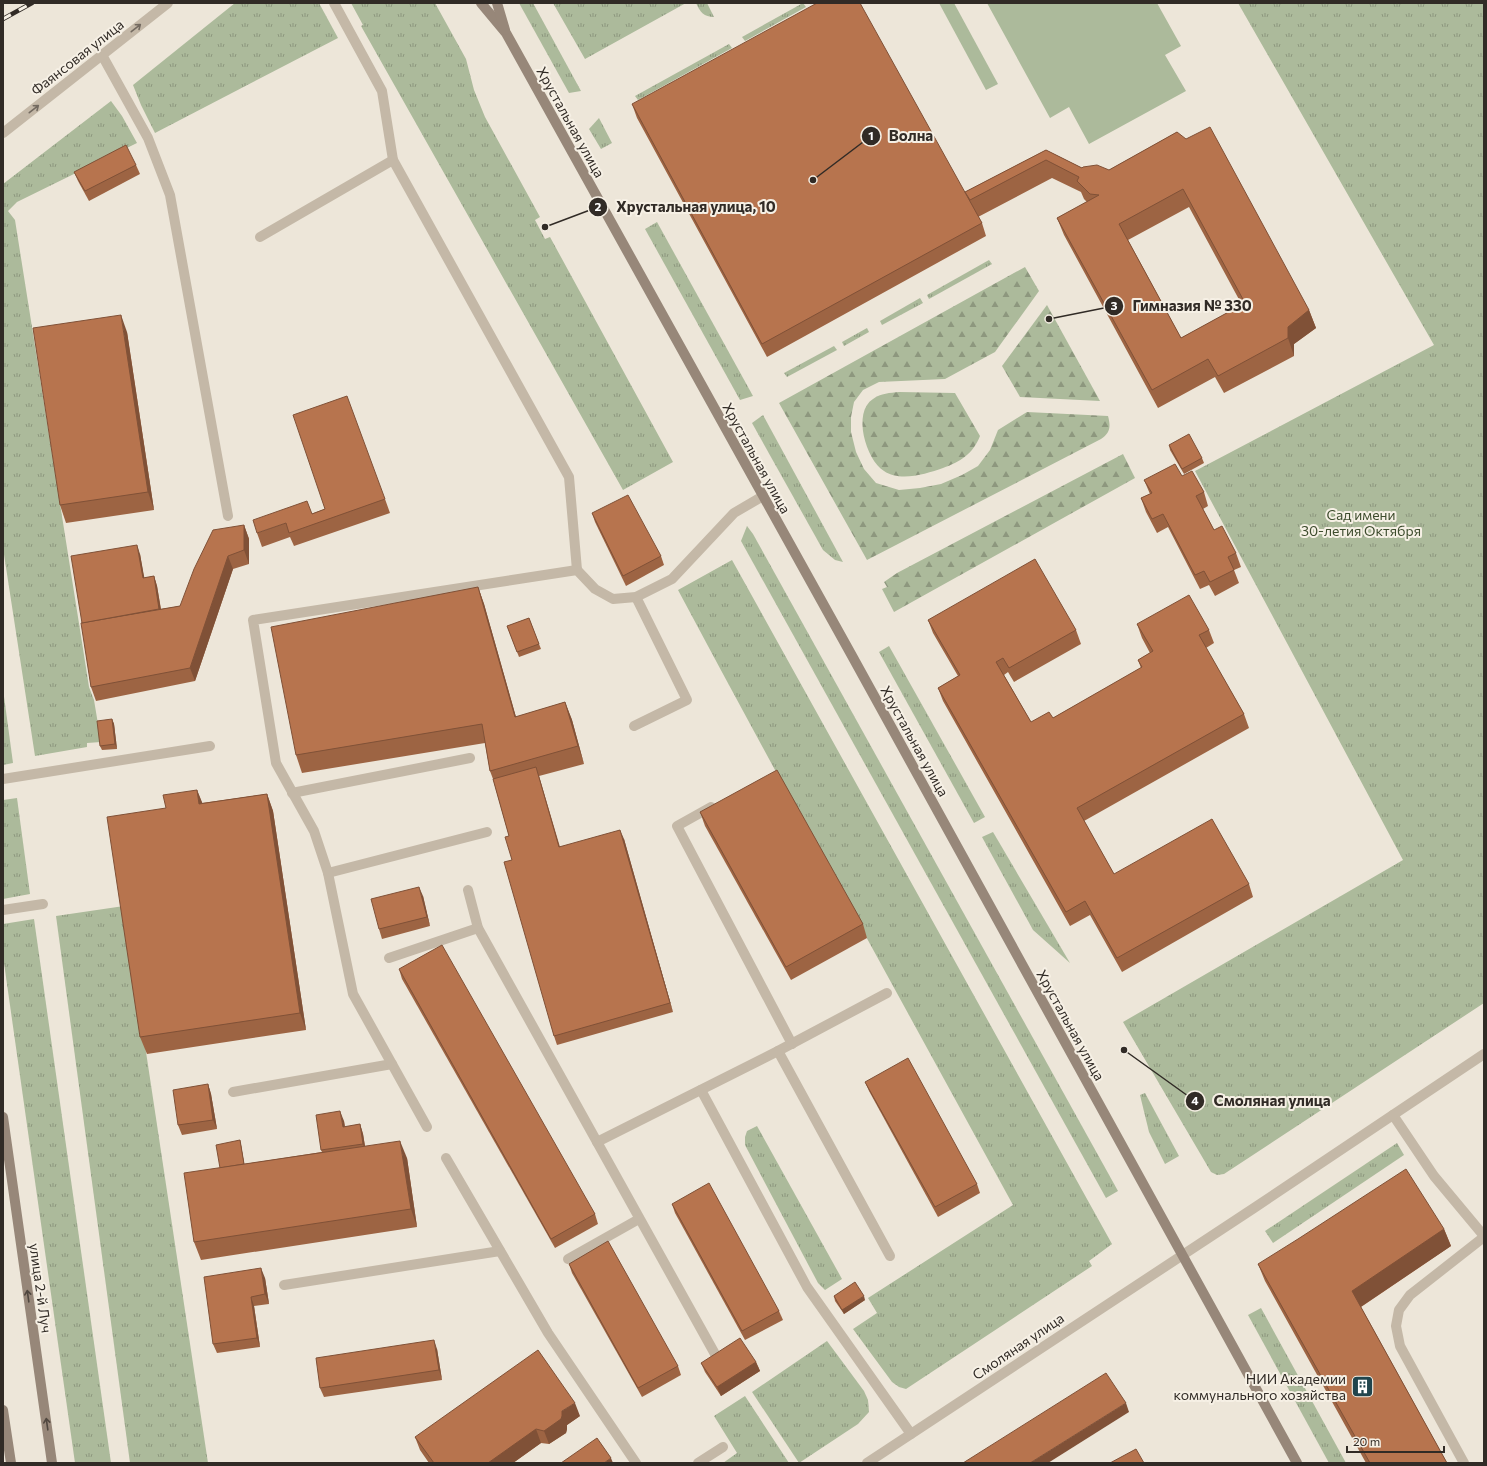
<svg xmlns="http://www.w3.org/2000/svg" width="1487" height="1466" viewBox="0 0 1487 1466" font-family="Commissioner,sans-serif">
<defs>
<pattern id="grass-tufts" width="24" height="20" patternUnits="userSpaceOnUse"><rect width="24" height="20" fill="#acba9b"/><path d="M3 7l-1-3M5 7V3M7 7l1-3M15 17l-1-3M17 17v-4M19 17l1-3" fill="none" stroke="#8d977e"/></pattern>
<pattern id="forest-firs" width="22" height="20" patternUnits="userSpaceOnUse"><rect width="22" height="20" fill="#acba9b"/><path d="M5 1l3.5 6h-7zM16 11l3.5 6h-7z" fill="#8d977e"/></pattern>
</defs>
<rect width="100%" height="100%" fill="#ede6d9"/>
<!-- grass -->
<g fill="url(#grass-tufts)">
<path d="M235,3H319L338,38L155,133L141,105L133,85Z"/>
<path d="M351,3H435L466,59L474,90L485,117L540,217L535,220L545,239L550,237L673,462L623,490L361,26L363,25Z"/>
<path d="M519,3H533L581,91L569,93Z"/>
<path d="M553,3H663L664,4L686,3L585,59Z"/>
<path d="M696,3H707L714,17C704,17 700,12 696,3Z"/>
<path d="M803,3L806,7L745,41L742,37Z"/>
<path d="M1238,3H1484V1003L1224,1174L1217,1175L1211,1172L1123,1022L1403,860L1195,471L1434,345Z"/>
<path d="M729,44L732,48L638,100L635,96Z"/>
<path d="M111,101L122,116L137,143L17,202L8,211L15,220L81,636L89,687L94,700L101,742L87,743V747L35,756L3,548V184Z"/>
<path d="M599,118L612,143L601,149L589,129Z"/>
<path d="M657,222L753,396L740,400L645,229Z"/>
<path d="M989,260L992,264L929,299L927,295Z"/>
<path d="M920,298L923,303L882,325L880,321Z"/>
<path d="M867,328L869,332L844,346L842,342Z"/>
<path d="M834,346L837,350L787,377L784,373Z"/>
<path d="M763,415L843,562L835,560L823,550L752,423Z"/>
<path d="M747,526L753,534L1118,1191L1106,1198L741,541Z"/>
<path d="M732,560L1112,1244L1089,1261L1092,1266L906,1389L899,1387L892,1382L853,1329L877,1313L868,1298L1013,1205C901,1000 788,796 678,590Z"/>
<path d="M889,646L985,817L974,823L879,652Z"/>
<path d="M3,689L13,763L3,765Z"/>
<path d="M17,798L30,894L3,899V800Z"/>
<path d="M993,832L1070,963L1033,930L982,837Z"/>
<path d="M124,906L208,1463H130L56,916Z"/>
<path d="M34,919L111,1463H75L3,956V924Z"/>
<path d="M1145,1093L1179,1156L1165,1164L1149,1132L1140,1095Z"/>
<path d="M757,1126L842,1279L825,1290L818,1283L745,1145V1137L747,1131Z"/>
<path d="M1397,1143L1404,1155L1273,1243L1265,1231Z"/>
<path d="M1261,1308L1346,1463H1329L1248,1315Z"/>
<path d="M827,1341L864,1391L868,1400L869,1412L858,1424L799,1463L752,1392Z"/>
<path d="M745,1396L789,1463H723L737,1453L714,1416Z"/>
</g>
<!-- forest -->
<g fill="url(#forest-firs)">
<path d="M1025,267L1039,291L995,352L945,379L879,382L863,390L854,402L851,417V432L856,452L864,469L876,483L899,490L920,488L941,484L962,475L978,466L990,450L998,430L1027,412L1108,416C1111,427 1110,433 1101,439L867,560L779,403Z"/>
<path d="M1047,305L1100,401L1020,397L1002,366Z"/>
<path d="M899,392L955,393L980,436C973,454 960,462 943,468C926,474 900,482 884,471C866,460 852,412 873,399C881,393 890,393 899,392Z"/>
<path d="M1123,454L1135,478L894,612L882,589L887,587L884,582L897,573Z"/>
</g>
<!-- garden -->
<g fill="#acba9b">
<path d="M939,3H954L998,84L986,90Z"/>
<path d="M987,3H1157L1181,46L1165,55L1186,91L1089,144L1069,107L1050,118Z"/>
</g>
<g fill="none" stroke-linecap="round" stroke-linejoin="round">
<!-- lane -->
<g stroke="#c4b8a7" stroke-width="10">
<path d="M334,3L382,91L393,160"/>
<path d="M102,55L148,138L170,195L228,516"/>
<path d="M260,237L393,160L569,477L577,570"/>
<path d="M634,726L687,700L636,597"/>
<path d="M3,779L210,746"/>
<path d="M292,793L470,758"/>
<path d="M711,807L677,826L792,1044"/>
<path d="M328,873L487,832"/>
<path d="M468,890L478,928L715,1354"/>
<path d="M3,910L43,904"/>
<path d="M389,958L478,928"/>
<path d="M778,1051L890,1256"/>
<path d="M701,1090L807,1287L911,1434"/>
<path d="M233,1092L392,1064"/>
<path d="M1393,1115L1434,1176L1484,1236"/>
<path d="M427,1127L353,994L328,873L314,831L276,763L253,620L577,570L595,589L613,599L636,597L672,579L734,513L763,496"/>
<path d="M597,1142L778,1051L887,993"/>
<path d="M446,1158L548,1333L636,1463"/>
<path d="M568,1259L639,1219"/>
<path d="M284,1285L500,1251"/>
<path d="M698,1463L723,1447"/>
<path d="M1464,1463L1400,1346L1396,1326L1399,1310L1410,1295L1484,1237"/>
</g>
<!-- street -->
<g stroke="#c4b8a7" stroke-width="10">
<path d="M3,133L168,3"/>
<path d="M867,1463L1254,1208L1484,1054"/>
</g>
<!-- secondary -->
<g stroke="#978779" stroke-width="10">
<path d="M481,3L506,33L851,654L1297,1463"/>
<path d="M497,3L505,30"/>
<path d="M3,1117L52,1463"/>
<path d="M3,1410L11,1463"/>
</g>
<defs>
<path id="rail" d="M3,19L32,3"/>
</defs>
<!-- rail casing -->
<use href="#rail" stroke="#312b26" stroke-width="4.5"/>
<!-- rail -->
<use href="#rail" stroke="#f6f0e5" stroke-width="3" stroke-dasharray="9" stroke-linecap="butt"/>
</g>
<!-- wall -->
<g fill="#9d6443" fill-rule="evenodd">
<path d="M632,104L967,196L965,192L1046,150L1082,168L1109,170L1177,132L1309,310L1316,328L1294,344V356L1224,393L1215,377L1158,408L1064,235L1057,218L1087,202L1084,199L1081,192L1052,178L978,217L982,223L986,236L767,357L637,118ZM1189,207L1242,305L1181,338L1128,240Z"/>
<path d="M136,165L140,174L89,201L78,181L74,172Z"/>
<path d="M127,332L154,510L66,523L60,505Z"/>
<path d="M1169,445L1202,458L1204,463L1184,474L1170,450Z"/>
<path d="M1182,476L1204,492L1208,506L1203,509L1214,530L1236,553L1241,567L1234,570L1239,583L1215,596L1209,585L1200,589L1168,527L1157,533L1146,512L1141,498L1150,494L1144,480Z"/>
<path d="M385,499L390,513L294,546L290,537L262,547L257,533L325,509Z"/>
<path d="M592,513L661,556L664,565L626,586L595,522Z"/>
<path d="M244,525L249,539V564L233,569L195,681L96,701L91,687L82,623L140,554L144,578L154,576L157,586L161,609L180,606Z"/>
<path d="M478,587L484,604L516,717L565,702L572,720L584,764L539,776L560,847L624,839L673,1012L557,1045L554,1036L512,860L509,836L493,779L490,771L485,743L302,773L296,755Z"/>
<path d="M529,618L541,649L519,657L507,626Z"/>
<path d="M928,620L1076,630L1081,644L1014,682L1008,672L1004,675L1031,722L1053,718L1141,668L1138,660L1150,653L1142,638L1137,624L1209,630L1214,643L1206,648L1244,714L1249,728L1084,821L1114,874L1249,884L1253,897L1122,972L1090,915L1070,926L943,701L938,688L958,676L933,633Z"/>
<path d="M112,719L114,724L117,749L102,750L100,746Z"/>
<path d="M197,790L202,803L267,794L273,811L306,1030L147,1054L140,1037L166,808Z"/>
<path d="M700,812L863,924L867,938L791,980L705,826Z"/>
<path d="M423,896L430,926L382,939L379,929Z"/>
<path d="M399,969L595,1214L598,1224L555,1248L402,979Z"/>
<path d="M865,1082L977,1184L980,1193L938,1217L869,1091Z"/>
<path d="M208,1084L211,1094L217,1129L182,1135L178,1125Z"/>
<path d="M344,1121L345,1127L360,1124L363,1134L365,1146L407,1158L417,1227L201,1260L194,1242L240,1140L241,1145L244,1164L322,1152L321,1150Z"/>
<path d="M672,1204L779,1311L783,1320L745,1340L675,1213Z"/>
<path d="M1444,1229L1451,1246L1361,1307L1447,1463H1366L1265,1281L1258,1264Z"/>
<path d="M569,1264L678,1366L681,1375L642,1397L572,1273Z"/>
<path d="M265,1278L269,1304L254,1306L260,1347L217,1353L213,1344Z"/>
<path d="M834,1296L865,1300L844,1314L835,1301Z"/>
<path d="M437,1349L442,1380L324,1397L320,1388Z"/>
<path d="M756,1362L760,1371L721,1396L705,1372L701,1363Z"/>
<path d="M580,1416L567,1425V1429L566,1433L549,1444L541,1443L513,1463H429L420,1450L415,1437Z"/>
</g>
<!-- shaded-wall -->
<g fill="#805137">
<path d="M1309,310L1316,328L1294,344V356L1288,338V327Z"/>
<path d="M121,315L127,332L154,510L148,492Z"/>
<path d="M244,525L249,539V564L244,550Z"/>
<path d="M137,545L140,554L146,587L143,578Z"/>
<path d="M228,556L233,569L195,681L190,668Z"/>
<path d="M154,576L157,586L163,623L160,614Z"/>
<path d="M478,587L484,604L521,735L515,717Z"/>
<path d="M565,702L572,720L584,764L578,746Z"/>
<path d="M112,719L114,724L117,749L115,744Z"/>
<path d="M536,767L539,777L562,856L559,847Z"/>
<path d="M197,790L204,807L199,804Z"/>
<path d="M267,794L273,811L306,1030L300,1013Z"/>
<path d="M620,830L624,839L673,1012L670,1003Z"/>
<path d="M419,887L423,896L430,926L427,917Z"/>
<path d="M208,1084L211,1094L217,1129L213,1120Z"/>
<path d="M340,1111L344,1121L346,1136L343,1127Z"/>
<path d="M360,1124L363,1134L366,1153L363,1144Z"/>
<path d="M240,1140L241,1145L246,1174L244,1169Z"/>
<path d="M400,1141L407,1158L417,1227L411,1209Z"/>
<path d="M1444,1229L1451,1246L1359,1308L1352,1291Z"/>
<path d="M261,1268L265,1278L269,1304L265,1294Z"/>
<path d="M864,1296L865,1300L844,1314L842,1310Z"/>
<path d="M251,1297L254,1306L260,1347L257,1338Z"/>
<path d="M434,1340L437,1349L442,1380L439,1370Z"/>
<path d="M756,1362L760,1371L721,1396L717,1387Z"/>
<path d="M575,1403L580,1416L567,1425V1429L566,1433L549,1444L544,1431L562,1411Z"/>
<path d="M1126,1403L1129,1412L1048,1463H1030Z"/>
<path d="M536,1429L541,1443L513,1463H488Z"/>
<path d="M611,1458L613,1463H604Z"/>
</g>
<!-- building -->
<g fill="#b7744e" stroke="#805137" fill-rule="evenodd">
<path d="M817,3H860L982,223L762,344L632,104Z"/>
<path d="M1210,127L1309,310L1288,327V338L1218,376L1208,359L1152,390L1057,218L1099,195L1090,194L1077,181L1079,177L1046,160L970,200L965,192L1046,150L1082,168L1083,167L1097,165L1109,170L1177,132L1186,139ZM1183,189L1245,303L1181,338L1119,224Z"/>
<path d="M126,145L136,165L85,191L74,172Z"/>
<path d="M121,315L148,492L60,505L33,328Z"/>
<path d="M347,396L385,499L289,533L286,523L257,533L253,520L307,501L312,514L325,509L293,415Z"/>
<path d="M1189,434L1202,458L1182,469L1169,445Z"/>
<path d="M1175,464L1182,476L1192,471L1204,492L1196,496L1214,530L1222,526L1236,553L1228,557L1234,570L1210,582L1204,571L1195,575L1163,514L1152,519L1141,498L1152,493L1144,480Z"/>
<path d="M628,495L661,556L623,576L592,513Z"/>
<path d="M244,525V550L228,556L190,668L91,687L81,623L180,606L194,569L213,530Z"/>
<path d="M137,545L143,578L154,576L159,609L82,623L71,556Z"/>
<path d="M1035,559L1076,630L1009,668L1003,658L996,662L1031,722L1049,712L1053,718L1142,667L1138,660L1153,651L1137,624L1189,595L1209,630L1199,635L1244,714L1077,808L1114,874L1212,819L1249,884L1117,958L1085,901L1066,912L938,688L960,675L928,620Z"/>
<path d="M478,587L515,717L565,702L578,746L490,771L482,724L296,755L271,627Z"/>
<path d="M529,618L539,644L517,652L507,626Z"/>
<path d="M112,719L115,744L100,746L97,721Z"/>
<path d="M536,767L559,847L620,830L670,1003L554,1036L504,862L512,860L505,837L509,836L493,779Z"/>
<path d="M777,770L863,924L786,967L700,812Z"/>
<path d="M197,790L199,804L267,794L300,1013L140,1037L107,817L166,808L163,795Z"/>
<path d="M419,887L427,917L379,929L371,899Z"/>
<path d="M442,945L595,1214L551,1239L399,969Z"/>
<path d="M908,1058L977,1184L935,1207L865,1082Z"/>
<path d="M208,1084L213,1120L178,1125L173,1090Z"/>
<path d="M340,1111L343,1127L360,1124L363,1144L321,1150L316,1115Z"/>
<path d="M240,1140L244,1164L220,1168L216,1145Z"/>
<path d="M400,1141L411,1209L194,1242L184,1173Z"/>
<path d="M1406,1169L1444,1229L1352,1291L1447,1463H1370L1258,1264L1298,1239Z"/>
<path d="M709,1183L779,1311L742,1331L672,1204Z"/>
<path d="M608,1241L678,1366L638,1388L569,1264Z"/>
<path d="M261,1268L265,1294L251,1297L257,1338L213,1344L204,1277Z"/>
<path d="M855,1282L864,1296L842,1310L834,1296Z"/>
<path d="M740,1338L756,1362L717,1387L701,1363Z"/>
<path d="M434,1340L439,1370L320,1388L316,1358Z"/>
<path d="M538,1350L575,1403L562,1411V1416L561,1419L544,1431L536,1429L488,1463H434L415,1437Z"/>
<path d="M1106,1373L1126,1403L1030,1463H963Z"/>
<path d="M597,1438L611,1458L604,1463H561Z"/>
<path d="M1136,1449L1144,1463H1110Z"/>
</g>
<!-- one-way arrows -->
<defs><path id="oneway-shaft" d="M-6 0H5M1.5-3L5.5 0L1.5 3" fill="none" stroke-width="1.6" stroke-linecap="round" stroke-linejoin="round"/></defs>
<g stroke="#736a60">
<use href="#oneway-shaft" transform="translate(136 28) rotate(-38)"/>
<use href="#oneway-shaft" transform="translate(34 109) rotate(-38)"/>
</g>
<g stroke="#50473f">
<use href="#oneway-shaft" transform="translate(28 1296) rotate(-98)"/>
<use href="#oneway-shaft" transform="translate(47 1424) rotate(-98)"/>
</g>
<!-- icons -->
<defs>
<symbol id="building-square" viewBox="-11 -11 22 22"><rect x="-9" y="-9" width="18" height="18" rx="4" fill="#21454d" stroke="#f6f0e5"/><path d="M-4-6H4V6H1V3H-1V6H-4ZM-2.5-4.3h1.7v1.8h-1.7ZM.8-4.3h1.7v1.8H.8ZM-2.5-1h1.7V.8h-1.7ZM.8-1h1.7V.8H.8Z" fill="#fff"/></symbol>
</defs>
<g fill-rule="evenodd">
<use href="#building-square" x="1350" y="1374" width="25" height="25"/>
</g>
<g text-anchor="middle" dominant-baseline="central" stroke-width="4" stroke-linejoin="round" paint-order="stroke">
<!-- street labels -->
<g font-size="14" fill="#312b26" stroke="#f6f0e5">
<text transform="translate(77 57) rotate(-38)">Фаянсовая улица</text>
<text transform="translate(571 122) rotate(61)">Хрустальная улица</text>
<text transform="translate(757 458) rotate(61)">Хрустальная улица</text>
<text transform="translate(915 741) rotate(61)">Хрустальная улица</text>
<text transform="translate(1071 1025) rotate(61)">Хрустальная улица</text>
<text transform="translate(41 1288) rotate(82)">улица 2-й Луч</text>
<text transform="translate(1018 1346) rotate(-34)">Смоляная улица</text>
</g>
<!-- park labels -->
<g font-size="14" fill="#3d4c2d" stroke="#f6f0e5">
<text x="1361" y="514">Сад имени<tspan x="1361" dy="16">30-летия Октября</tspan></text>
</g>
<!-- poi labels -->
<g font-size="14" fill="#312b26" stroke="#f6f0e5" text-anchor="end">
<text x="1346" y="1378">НИИ Академии<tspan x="1346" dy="16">коммунального хозяйства</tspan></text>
</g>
</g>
<!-- callouts -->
<path fill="none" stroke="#312b26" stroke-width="1.5" d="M813 180L871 136M545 227L598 207M1049 319L1114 306M1124 1050L1195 1101"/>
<g fill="#312b26" stroke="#f6f0e5" stroke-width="1.5">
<circle cx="813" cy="180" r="4"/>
<circle cx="545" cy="227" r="4"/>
<circle cx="1049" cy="319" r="4"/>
<circle cx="1124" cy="1050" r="4"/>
<circle cx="871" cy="136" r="10"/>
<circle cx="598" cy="207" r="10"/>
<circle cx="1114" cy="306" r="10"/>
<circle cx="1195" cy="1101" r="10"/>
</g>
<g font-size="12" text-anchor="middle" font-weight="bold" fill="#fff">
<text x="871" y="140">1</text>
<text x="598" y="211">2</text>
<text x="1114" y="310">3</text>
<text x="1195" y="1105">4</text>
</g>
<g font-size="15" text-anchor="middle" font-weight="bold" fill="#312b26" stroke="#f6f0e5" stroke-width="4" stroke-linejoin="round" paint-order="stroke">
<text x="911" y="141">Волна</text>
<text x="696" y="212">Хрустальная улица, 10</text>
<text x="1192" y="311">Гимназия № 330</text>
<text x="1272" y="1106">Смоляная улица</text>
</g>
<!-- border -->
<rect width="1487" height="1466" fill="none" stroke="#312b26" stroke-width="8"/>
<!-- scale -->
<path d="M1347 1446v6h97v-6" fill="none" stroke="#312b26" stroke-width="2"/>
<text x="1353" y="1446" font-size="12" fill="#312b26" stroke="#f6f0e5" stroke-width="3" paint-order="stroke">20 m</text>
</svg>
